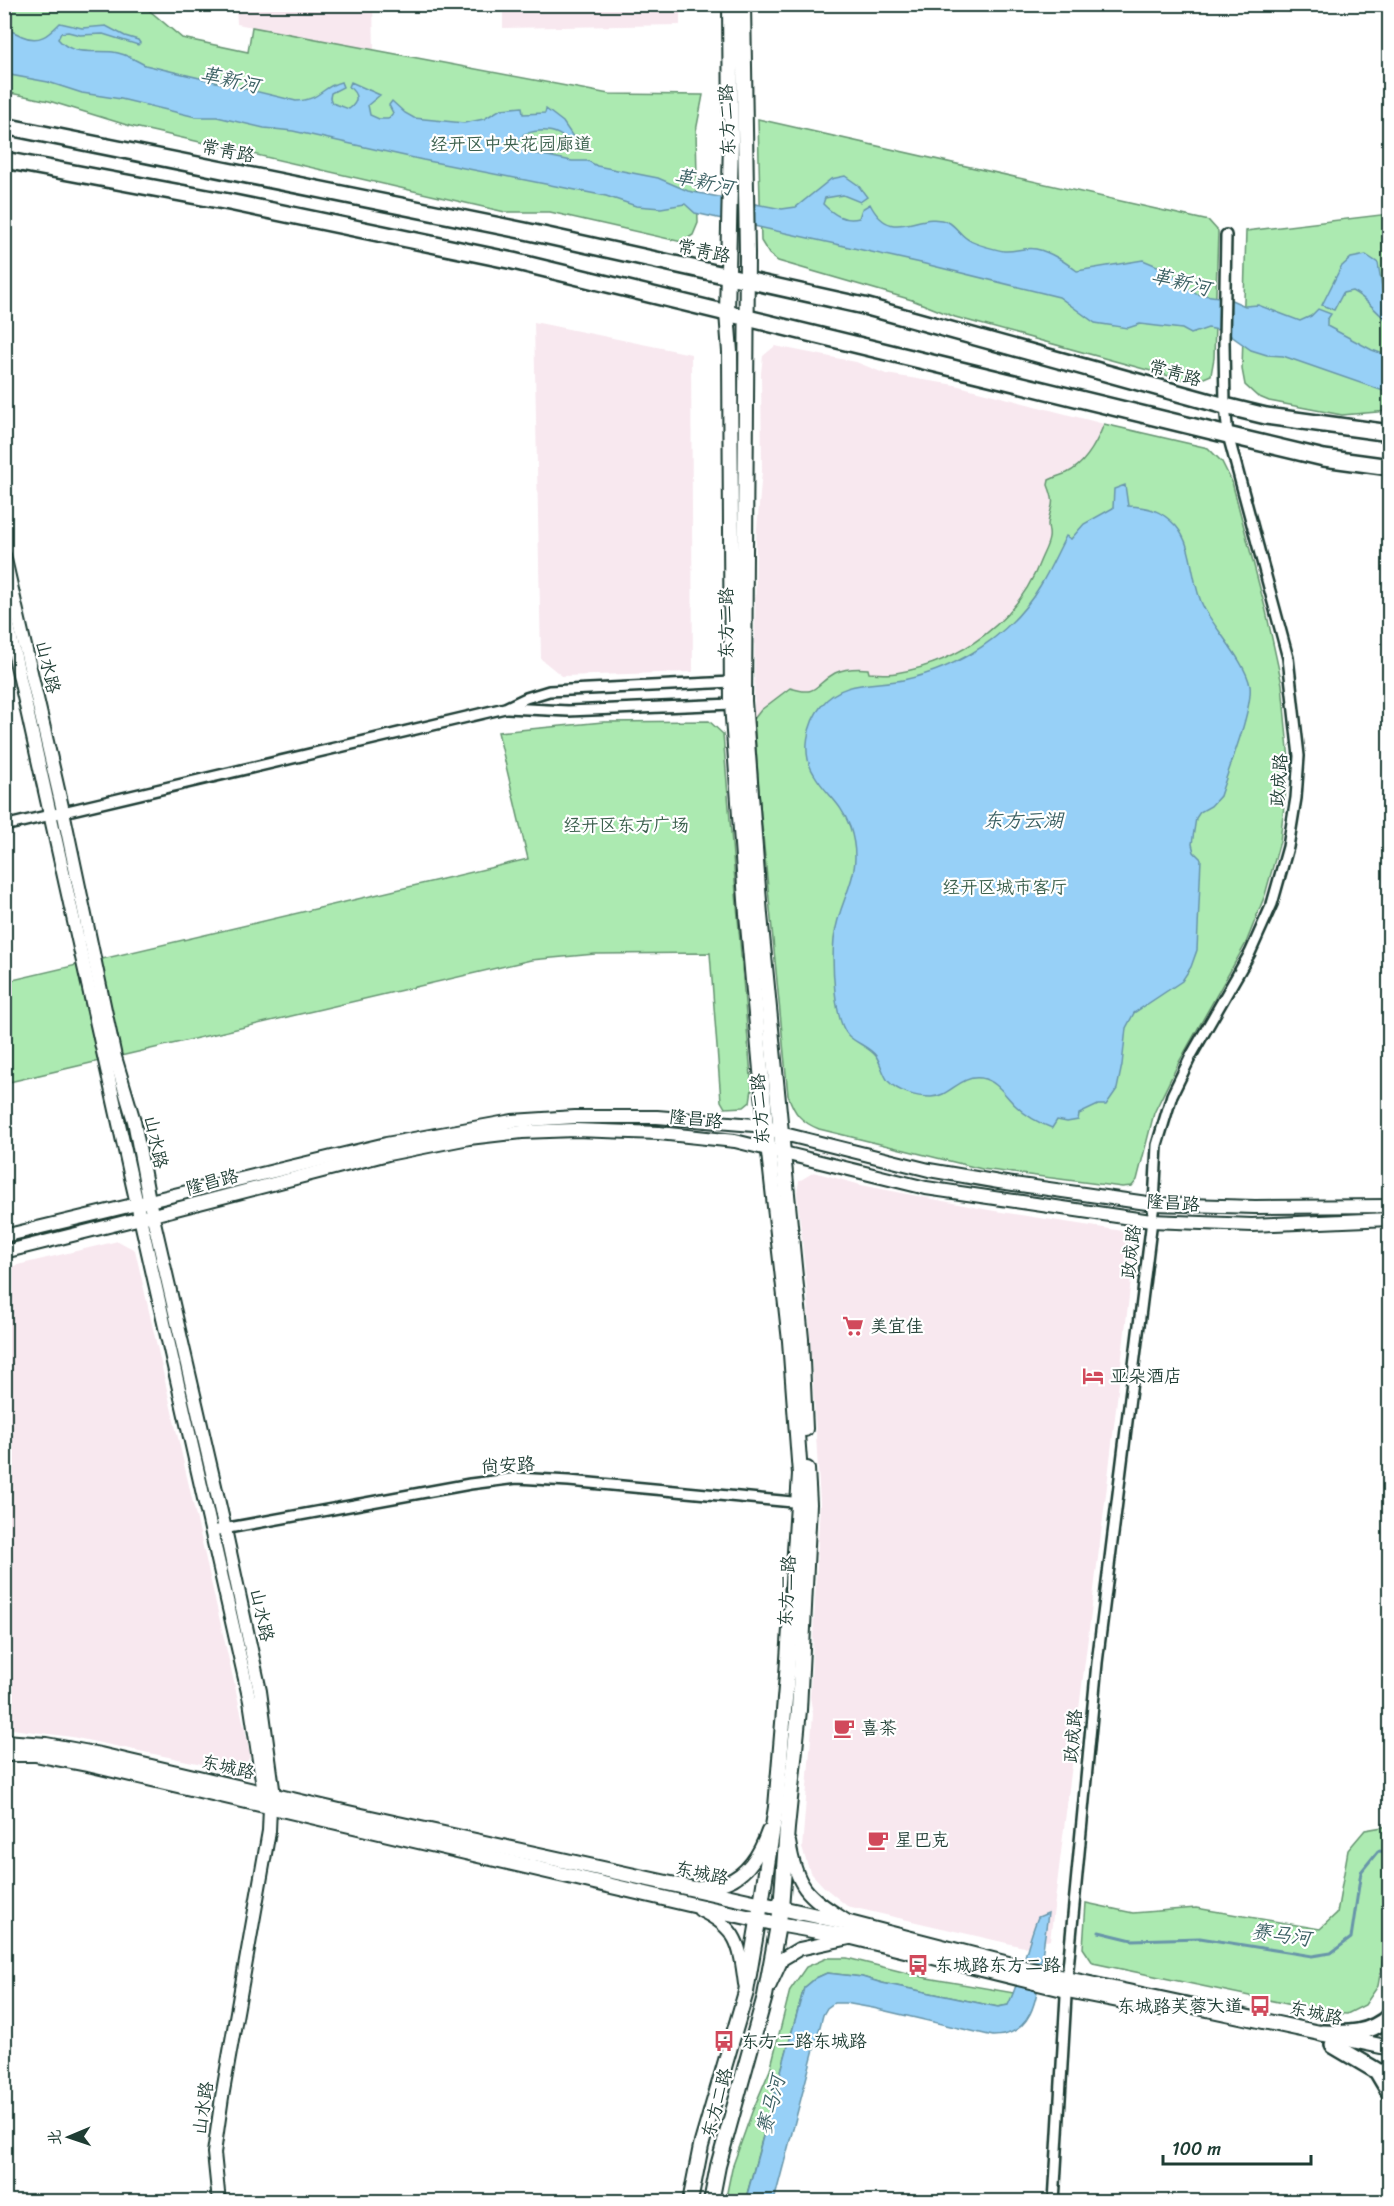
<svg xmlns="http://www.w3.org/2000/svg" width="1394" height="2206" viewBox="0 0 1394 2206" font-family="Sriracha,'LXGW WenKai TC',sans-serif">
<rect width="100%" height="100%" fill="#fff"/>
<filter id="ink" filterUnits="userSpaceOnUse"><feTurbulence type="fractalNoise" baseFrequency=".0167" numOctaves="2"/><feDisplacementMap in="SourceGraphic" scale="12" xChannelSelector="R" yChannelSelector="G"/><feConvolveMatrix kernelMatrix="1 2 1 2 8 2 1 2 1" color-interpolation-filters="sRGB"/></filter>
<g filter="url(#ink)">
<!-- built -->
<g fill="#f8e8ef">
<path d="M236,5H373L374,50L237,24Z"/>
<path d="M503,5H680V25L503,28Z"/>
<path d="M534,322L691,354L693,672L562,676L541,659Z"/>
<path d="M775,346L856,362L886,374L955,385L1104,424L1096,443L1083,461L1068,472L1058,475L1050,490L1053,494L1054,503L1048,521L1050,535L1034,579L1010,612L980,639L956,655L895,674L868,673L851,668L837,672L812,691L803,692L789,688L761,710L754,719L756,540L762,471L761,373L763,356Z"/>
<path d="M814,1172L861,1185L989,1210L1123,1231L1131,1244L1133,1262L1107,1486L1050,1940L1024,1947L847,1906L824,1887L810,1872L802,1848L813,1714L810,1697L820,1503L808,1300L797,1192L799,1181Z"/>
<path d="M118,1241L135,1250L247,1739L250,1756L245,1766L231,1770L72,1737L5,1728V1268Z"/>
</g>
<!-- green -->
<g fill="#aceab1" stroke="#669472" stroke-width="1.5">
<path d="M4,5H137L144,6L182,38L248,52L252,27L609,94L703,95L696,131L698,223L693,235L682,242L550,212H505L130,126L49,101L5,92Z"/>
<path d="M758,119L1209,221L1218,231L1214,358L1211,375L1197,381L1180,379L955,317L912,300L778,261L769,254L761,241Z"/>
<path d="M1389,214V411L1342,415L1269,401L1257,396L1245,385L1242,369L1246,231Z"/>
<path d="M1104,424L1208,448L1222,462L1232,482L1266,611L1282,684L1289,761L1280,841L1265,895L1246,943L1179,1062L1154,1113L1137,1180L1132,1186L1122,1187L982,1169L819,1129C801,1122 794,1113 788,1095L760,805L754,719L761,710L790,688C819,697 813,685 835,673C846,668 856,668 868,669L869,673C878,673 888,675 896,673C961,662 1018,621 1041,559C1044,552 1048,545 1049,538C1050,533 1048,529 1048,524C1050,504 1057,508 1048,485L1049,480C1055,477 1061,475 1067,473C1086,464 1097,442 1104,424Z"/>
<path d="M709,721L723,734L752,1089L750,1102L744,1107L725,1108L721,1101L710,953L595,954L531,960L5,1083L4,982L528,859L498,732L603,722Z"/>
<path d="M1389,1826V1892L1384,1952L1378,1986L1365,2005L1347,2014L1330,2013L1093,1963L1083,1948L1086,1903L1133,1913L1196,1908L1320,1929L1337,1913L1348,1850L1365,1830Z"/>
<path d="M827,1958H847L927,1978L1014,1993L1009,2005L998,2007L882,1983L862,1977L827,1973L816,1978L804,1988L745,2201L725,2202L732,2168L752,2112L770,2070L790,1990L806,1967Z"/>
</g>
<!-- water -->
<g fill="#97d0f7" stroke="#6795a9" stroke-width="1.5">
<path d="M60,23L82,28L106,26L125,36L138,40L140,43L138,45L103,34L80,35L68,32L61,33L58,39C72,56 94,50 113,52C125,53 135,60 145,65L296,101C321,100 321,87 341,82L343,87L331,93L330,98L332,103L349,109C359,102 358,94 349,87L351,82L380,95L368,105L370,115L379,119H388L393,113L389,105L392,101L405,113L414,118L464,123L484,119L501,109L522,107L523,114L545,113L546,109L563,122L582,150L575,151C572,149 571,146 569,143C558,128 540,129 524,134L518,142L523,151L572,161H588L597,166L658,178L688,191L782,209L796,207L831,179L845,176L858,185L867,197L860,202L843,195L825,198L823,204C833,214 844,222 859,218L862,209L870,204C892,247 919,209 948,222C956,226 961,236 969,240C974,244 997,250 1004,251C1015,252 1025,247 1036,249C1051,252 1065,262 1077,271L1143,260L1169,271L1196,294L1227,298L1245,306L1258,305L1300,321L1311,316L1318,309L1331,314L1327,320V326L1372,350L1389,356V393L1283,356L1267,355L1251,350L1224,331L1208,328L1191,334L1182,329L1140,324L1128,328L1095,323L1059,297L921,263L695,213L685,204L661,208L636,206L606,196L423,160L293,131L264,128L217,117H196L121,99L82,93L48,82L5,74L4,29C12,30 15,33 22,36C40,44 49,34 60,23Z"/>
<path d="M1366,255L1378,263L1383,293L1389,301V322C1376,313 1367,298 1352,291L1343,293L1334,310L1322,305L1341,267L1351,258Z"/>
<path d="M1125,485L1128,506C1149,507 1161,510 1176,526C1195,548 1190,583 1204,608C1216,630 1246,663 1250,686C1253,708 1228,771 1220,796L1211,806L1200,812L1196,818L1192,844L1194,852L1201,859L1197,950L1191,967L1182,981L1134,1013L1126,1028L1122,1065L1117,1089L1106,1105H1098L1079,1114L1078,1120L1067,1122L1057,1120L1052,1128C1039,1123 1026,1116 1016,1106C1005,1096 998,1081 981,1078C960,1075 950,1097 931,1097C916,1097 898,1092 888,1081C883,1074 881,1064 876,1056C869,1047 858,1044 850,1037C833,1023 832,960 834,939C839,894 866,877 850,827C841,802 826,795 814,774C801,754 807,723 822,705C844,679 874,686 903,680C959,668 1011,635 1040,586C1050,570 1057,553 1066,536L1071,539L1084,524L1113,508L1114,489Z"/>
<path d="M1048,1913C1046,1930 1043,1947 1041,1964C1037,1996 1034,2036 993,2036L873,2008L845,2003H834L827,2008L823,2015L774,2201L745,2202L804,1988L816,1978L827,1973L862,1977L882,1983L998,2007L1008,2005C1022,1977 1026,1945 1038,1917Z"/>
</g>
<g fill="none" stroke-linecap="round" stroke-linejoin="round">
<!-- stream -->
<path stroke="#6795a9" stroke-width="3" d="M1099,1932L1132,1940L1200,1938L1312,1956L1331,1953L1351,1938L1361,1872L1378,1851L1390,1852"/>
<defs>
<g id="minor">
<path d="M507,708L568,711L732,704"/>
<path d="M4,826L505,708L526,698L549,691L732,682"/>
<path d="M212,1531L470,1484L517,1478L569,1481L803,1503"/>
<path d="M1054,2202L1067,1979L1097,1663L1154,1204L1157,1145L1172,1095L1192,1054L1250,953L1272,904L1288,847L1296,798L1299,756L1288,658L1228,435L1225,406L1224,342L1226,235"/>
</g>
<g id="tertiary">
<path d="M4,555L63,811L115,1057L134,1121L149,1200L225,1529L260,1691L274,1796L270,1807L269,1831L222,2097L214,2153L219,2202"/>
<path d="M4,607L132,1182L250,1701L264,1793L267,1801"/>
<path d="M4,1236L386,1144L512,1121L575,1117H657L766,1126L780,1133L929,1170L999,1182L1154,1204L1255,1207L1390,1206"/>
<path d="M4,1252L153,1215L388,1154L469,1138L522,1132L575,1130L659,1133L735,1141L926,1188L1151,1221L1252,1225L1390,1219"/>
<path d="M789,1842C797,1891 809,1896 848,1922"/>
<path d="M693,1888C704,1886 717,1886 727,1882C748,1874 761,1851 768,1831"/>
<path d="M700,1910C738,1928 740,1945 745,1984"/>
<path d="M769,1987L782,1959L799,1949L850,1938"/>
</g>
<g id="secondary">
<path d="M743,4L747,253L744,701L760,915L801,1339L805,1429"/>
<path d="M4,1742L46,1745L100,1755L348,1813L849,1923L1067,1979L1390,2048"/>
<path d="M4,1754H35L92,1765L689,1904L778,1924L852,1937L1067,1990L1159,2008"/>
<path d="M690,2202L701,2146L746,1992L761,1904L776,1807L787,1675L800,1474L790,1341L766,1126L747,914L732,704L730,352L727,313L731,141L730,4"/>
<path d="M711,2202L718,2166L765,1996L781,1909L787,1828L799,1710L809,1504L807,1469"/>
</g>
<g id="primary">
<path d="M4,126L525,231L864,306L1225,406L1266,416L1390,433"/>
<path d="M4,160L229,202L513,261L1240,438L1324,458L1390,467"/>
<path d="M1322,2033C1348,2034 1369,2035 1390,2016"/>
<path d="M1333,2045L1377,2071L1390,2093"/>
</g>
</defs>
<!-- minor casing -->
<use href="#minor" stroke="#1f3d34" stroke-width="14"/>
<!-- tertiary casing -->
<use href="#tertiary" stroke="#1f3d34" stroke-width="16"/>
<!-- secondary casing -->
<use href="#secondary" stroke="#1f3d34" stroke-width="18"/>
<!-- primary casing -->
<use href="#primary" stroke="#1f3d34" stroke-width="20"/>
<!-- minor -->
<use href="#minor" stroke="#fff" stroke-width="9"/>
<!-- tertiary -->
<use href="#tertiary" stroke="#fff" stroke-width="12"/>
<!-- secondary -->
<use href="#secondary" stroke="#fff" stroke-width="14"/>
<!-- primary -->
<use href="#primary" stroke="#fff" stroke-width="15"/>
</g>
</g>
<!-- icons -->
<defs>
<symbol id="supermarket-bare" viewBox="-9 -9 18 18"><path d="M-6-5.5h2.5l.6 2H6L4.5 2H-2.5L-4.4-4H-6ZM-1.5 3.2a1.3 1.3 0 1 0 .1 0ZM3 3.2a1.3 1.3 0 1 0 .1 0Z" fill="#d1495b" stroke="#fff" stroke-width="2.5" paint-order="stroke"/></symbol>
<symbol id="hotel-bare" viewBox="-9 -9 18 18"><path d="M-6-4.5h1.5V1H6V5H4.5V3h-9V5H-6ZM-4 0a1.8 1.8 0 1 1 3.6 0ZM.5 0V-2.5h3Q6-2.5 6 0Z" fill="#d1495b" stroke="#fff" stroke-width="2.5" paint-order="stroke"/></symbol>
<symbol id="cafe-bare" viewBox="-9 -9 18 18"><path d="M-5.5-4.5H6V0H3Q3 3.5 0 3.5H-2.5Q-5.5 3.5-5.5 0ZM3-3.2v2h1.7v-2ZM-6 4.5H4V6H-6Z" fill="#d1495b" stroke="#fff" stroke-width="2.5" paint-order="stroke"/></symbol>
<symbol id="bus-bare" viewBox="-9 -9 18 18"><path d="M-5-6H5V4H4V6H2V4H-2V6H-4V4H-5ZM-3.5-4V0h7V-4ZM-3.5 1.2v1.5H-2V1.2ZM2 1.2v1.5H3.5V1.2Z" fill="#d1495b" stroke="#fff" stroke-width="2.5" paint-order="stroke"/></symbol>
</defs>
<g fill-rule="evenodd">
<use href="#supermarket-bare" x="838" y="1311" width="30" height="30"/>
<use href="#hotel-bare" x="1078" y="1361" width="30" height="30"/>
<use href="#cafe-bare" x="829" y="1713" width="30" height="30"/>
<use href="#cafe-bare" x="863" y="1825" width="30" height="30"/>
<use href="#bus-bare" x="903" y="1950" width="30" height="30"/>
<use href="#bus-bare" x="1245" y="1991" width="30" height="30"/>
<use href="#bus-bare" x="709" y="2026" width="30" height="30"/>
</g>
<g text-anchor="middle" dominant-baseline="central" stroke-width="4.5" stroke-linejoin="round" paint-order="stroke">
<!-- street labels -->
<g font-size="18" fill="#1f3d34" stroke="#fff">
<text transform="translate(727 120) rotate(-92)">东方二路</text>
<text transform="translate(228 151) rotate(11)">常青路</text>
<text transform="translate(704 251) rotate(12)">常青路</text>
<text transform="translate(1175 373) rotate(16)">常青路</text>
<text transform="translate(726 623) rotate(-90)">东方二路</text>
<text transform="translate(48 667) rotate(77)">山水路</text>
<text transform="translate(1279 780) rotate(-86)">政成路</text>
<text transform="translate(760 1109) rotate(-94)">东方二路</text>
<text transform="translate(696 1119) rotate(6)">隆昌路</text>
<text transform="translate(156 1142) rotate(78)">山水路</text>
<text transform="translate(212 1182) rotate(-15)">隆昌路</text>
<text transform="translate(1173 1203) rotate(4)">隆昌路</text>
<text transform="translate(1131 1252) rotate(-83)">政成路</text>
<text transform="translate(508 1465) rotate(-3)">尚安路</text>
<text transform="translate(787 1591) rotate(-87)">东方二路</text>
<text transform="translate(262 1615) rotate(78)">山水路</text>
<text transform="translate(1073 1736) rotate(-85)">政成路</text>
<text transform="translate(228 1767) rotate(13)">东城路</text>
<text transform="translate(702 1873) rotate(12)">东城路</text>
<text transform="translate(1316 2013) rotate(13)">东城路</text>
<text transform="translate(717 2103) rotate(-75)">东方二路</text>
<text transform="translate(203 2108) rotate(-82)">山水路</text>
</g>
<!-- park labels -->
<g font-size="18" fill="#3b604d" stroke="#fff">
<text x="511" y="144">经开区中央花园廊道</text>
<text x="626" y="825">经开区东方广场</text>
<text x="1005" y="887">经开区城市客厅</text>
</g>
<!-- poi labels -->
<g font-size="18" fill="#1f3d34" stroke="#fff" text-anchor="start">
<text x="870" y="1326">美宜佳</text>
<text x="1110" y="1376">亚朵酒店</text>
<text x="861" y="1728">喜茶</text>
<text x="895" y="1840">星巴克</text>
<text x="935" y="1965">东城路东方二路</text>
<text x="1243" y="2006" text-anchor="end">东城路芙蓉大道</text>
<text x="741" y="2041">东方二路东城路</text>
</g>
<!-- water labels -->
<g font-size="20" font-style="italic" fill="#3d6265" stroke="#fff">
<text transform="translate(230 80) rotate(12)">革新河</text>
<text transform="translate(704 182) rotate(12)">革新河</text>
<text transform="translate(1181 282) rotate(14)">革新河</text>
<text x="1023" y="820">东方云湖</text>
<text transform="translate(1281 1935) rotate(8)">赛马河</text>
<text transform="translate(771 2105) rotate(-75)">赛马河</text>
</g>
</g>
<!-- margin -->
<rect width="1394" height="2206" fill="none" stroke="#fff" stroke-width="24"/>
<rect x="12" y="12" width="1370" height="2182" fill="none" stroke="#1f3d34" stroke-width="2" filter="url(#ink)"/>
<!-- north arrow -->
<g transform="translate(69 2137) rotate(268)" stroke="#ffffff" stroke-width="4.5" paint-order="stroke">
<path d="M0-4.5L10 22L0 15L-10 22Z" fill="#1f3d34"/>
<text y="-9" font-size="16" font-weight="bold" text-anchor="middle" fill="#1f3d34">北</text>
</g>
<!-- scale -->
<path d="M1163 2155v9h148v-9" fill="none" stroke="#1f3d34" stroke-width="3"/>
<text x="1172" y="2155" font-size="18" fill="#1f3d34" stroke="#ffffff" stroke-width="4.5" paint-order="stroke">100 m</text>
</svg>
